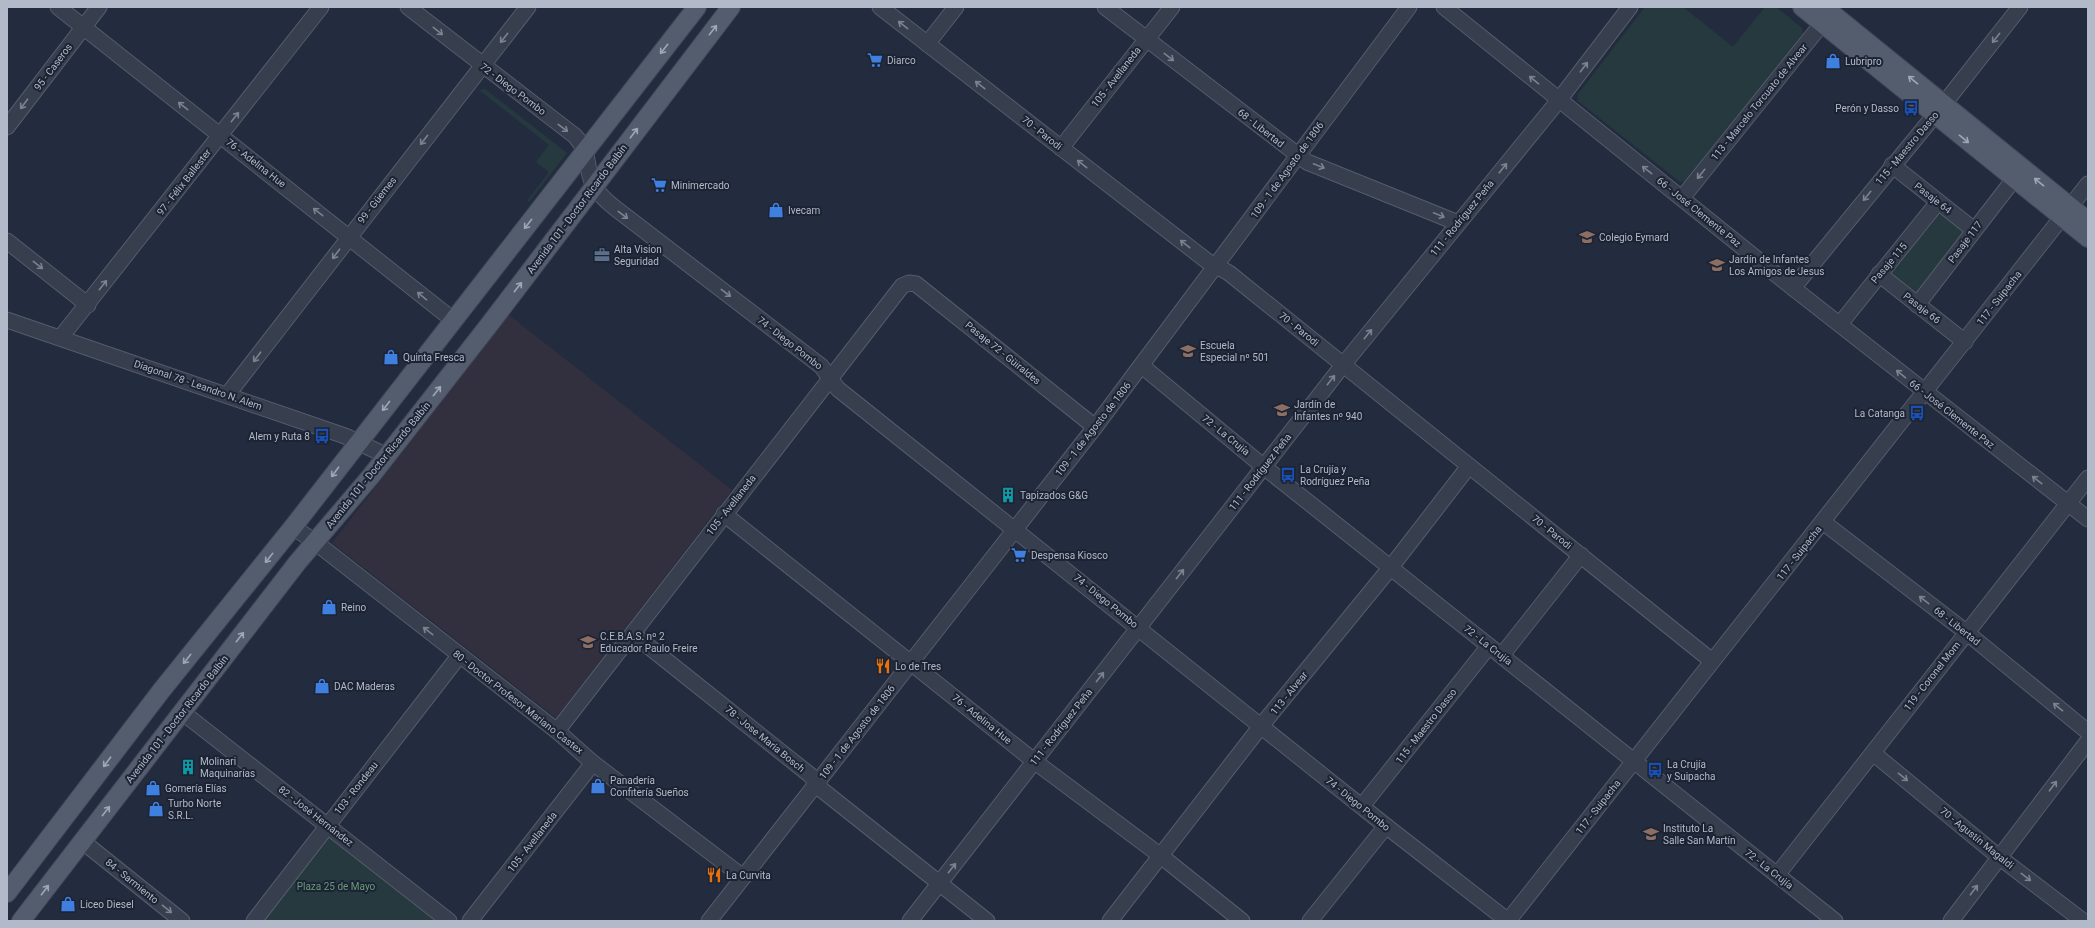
<svg xmlns="http://www.w3.org/2000/svg" width="2095" height="928" viewBox="0 0 2095 928" font-family="Roboto,sans-serif">
<rect width="100%" height="100%" fill="#232c3e"/>
<!-- medical -->
<path fill="#322f3f" d="M509,315L732,490L556,718L332,543Z"/>
<!-- green -->
<g fill="#25393f">
<path d="M1645,7H1683L1733,47L1765,7H1776L1802,28L1803,35L1686,181L1680,182L1578,101V94Z"/>
<path d="M485,89L567,153L529,202L527,201L549,172L536,162L549,145L479,90Z"/>
<path d="M1940,208L1966,230L1915,297L1887,274Z"/>
<path d="M329,836L437,921H263Z"/>
</g>
<g fill="none" stroke-linecap="round" stroke-linejoin="round">
<defs>
<g id="minor">
<path d="M58,7L453,320"/>
<path d="M408,7L575,136C591,154 585,164 592,182C597,193 606,201 615,208L821,366L838,389L1386,826L1508,921"/>
<path d="M880,7L1207,261L1229,273L1712,661"/>
<path d="M1105,7L1307,162L1458,223"/>
<path d="M1444,7L1793,288L2088,519"/>
<path d="M927,44L956,7"/>
<path d="M7,127L99,7"/>
<path d="M1061,148L1172,7"/>
<path d="M1892,165L1974,230"/>
<path d="M1682,198L1829,15"/>
<path d="M7,241L88,305"/>
<path d="M1879,274L1965,342"/>
<path d="M1793,288L1943,105L2020,7"/>
<path d="M1917,305L2014,179"/>
<path d="M7,320L345,436L387,456"/>
<path d="M1840,324L1938,202"/>
<path d="M61,337L321,7"/>
<path d="M1142,366L1264,467L1835,921"/>
<path d="M228,394L528,7"/>
<path d="M724,514L1034,761L1161,856L1242,921"/>
<path d="M1823,522L1966,632L2088,732"/>
<path d="M293,527L315,542L557,731L593,763L743,877"/>
<path d="M633,634L810,775L822,790L987,921"/>
<path d="M1502,655L1581,555"/>
<path d="M182,712L449,921"/>
<path d="M557,731L902,286L909,283L916,284L1095,427"/>
<path d="M1873,753L1999,857L2083,921"/>
<path d="M1362,806L1489,646"/>
<path d="M82,841L182,921"/>
<path d="M1777,875L2088,478"/>
<path d="M254,921L459,656"/>
<path d="M470,921L593,763"/>
<path d="M709,921L1095,427L1409,7"/>
<path d="M910,921L1343,365L1559,100L1630,7"/>
<path d="M1110,921L1261,726L1391,567L1469,466"/>
<path d="M1310,921L1386,826"/>
<path d="M1508,921L2088,184"/>
<path d="M1951,921L2088,741"/>
</g>
<g id="major">
<path d="M1802,7L2088,238"/>
<path d="M1824,7L2088,221"/>
<path d="M7,893L161,691L293,527L697,7"/>
<path d="M21,921L297,563L371,476L489,325L731,7"/>
</g>
</defs>
<!-- minor casing -->
<use href="#minor" stroke="#555c6c" stroke-width="17"/>
<!-- major casing -->
<use href="#major" stroke="#404757" stroke-width="20"/>
<!-- minor -->
<use href="#minor" stroke="#373e4e" stroke-width="15"/>
<!-- major -->
<use href="#major" stroke="#545d6e" stroke-width="18"/>
</g>
<!-- one-way arrows -->
<defs><path id="oneway-shaft" d="M-6 0H5M1.5-3L5.5 0L1.5 3" fill="none" stroke-width="1.6" stroke-linecap="round" stroke-linejoin="round"/></defs>
<g stroke="#7b8292">
<use href="#oneway-shaft" transform="translate(903 25) rotate(-142)"/>
<use href="#oneway-shaft" transform="translate(438 31) rotate(38)"/>
<use href="#oneway-shaft" transform="translate(504 38) rotate(128)"/>
<use href="#oneway-shaft" transform="translate(1996 38) rotate(128)"/>
<use href="#oneway-shaft" transform="translate(1169 57) rotate(38)"/>
<use href="#oneway-shaft" transform="translate(1584 67) rotate(-53)"/>
<use href="#oneway-shaft" transform="translate(1534 80) rotate(-141)"/>
<use href="#oneway-shaft" transform="translate(980 85) rotate(-142)"/>
<use href="#oneway-shaft" transform="translate(24 104) rotate(127)"/>
<use href="#oneway-shaft" transform="translate(183 106) rotate(-142)"/>
<use href="#oneway-shaft" transform="translate(235 117) rotate(-52)"/>
<use href="#oneway-shaft" transform="translate(563 128) rotate(37)"/>
<use href="#oneway-shaft" transform="translate(424 140) rotate(128)"/>
<use href="#oneway-shaft" transform="translate(1082 164) rotate(-142)"/>
<use href="#oneway-shaft" transform="translate(1319 166) rotate(22)"/>
<use href="#oneway-shaft" transform="translate(1503 168) rotate(-51)"/>
<use href="#oneway-shaft" transform="translate(1647 170) rotate(-142)"/>
<use href="#oneway-shaft" transform="translate(1701 174) rotate(129)"/>
<use href="#oneway-shaft" transform="translate(1867 196) rotate(129)"/>
<use href="#oneway-shaft" transform="translate(318 212) rotate(-142)"/>
<use href="#oneway-shaft" transform="translate(623 215) rotate(37)"/>
<use href="#oneway-shaft" transform="translate(1439 215) rotate(22)"/>
<use href="#oneway-shaft" transform="translate(1185 244) rotate(-142)"/>
<use href="#oneway-shaft" transform="translate(336 254) rotate(127)"/>
<use href="#oneway-shaft" transform="translate(38 265) rotate(38)"/>
<use href="#oneway-shaft" transform="translate(103 285) rotate(-52)"/>
<use href="#oneway-shaft" transform="translate(726 293) rotate(37)"/>
<use href="#oneway-shaft" transform="translate(422 296) rotate(-141)"/>
<use href="#oneway-shaft" transform="translate(1368 334) rotate(-51)"/>
<use href="#oneway-shaft" transform="translate(257 357) rotate(127)"/>
<use href="#oneway-shaft" transform="translate(1901 374) rotate(-141)"/>
<use href="#oneway-shaft" transform="translate(1331 380) rotate(-52)"/>
<use href="#oneway-shaft" transform="translate(2037 480) rotate(-142)"/>
<use href="#oneway-shaft" transform="translate(1180 574) rotate(-52)"/>
<use href="#oneway-shaft" transform="translate(1924 600) rotate(-142)"/>
<use href="#oneway-shaft" transform="translate(428 631) rotate(-142)"/>
<use href="#oneway-shaft" transform="translate(1100 677) rotate(-52)"/>
<use href="#oneway-shaft" transform="translate(2058 707) rotate(-141)"/>
<use href="#oneway-shaft" transform="translate(1903 777) rotate(39)"/>
<use href="#oneway-shaft" transform="translate(2053 786) rotate(-53)"/>
<use href="#oneway-shaft" transform="translate(952 868) rotate(-52)"/>
<use href="#oneway-shaft" transform="translate(2026 877) rotate(38)"/>
<use href="#oneway-shaft" transform="translate(1974 890) rotate(-53)"/>
<use href="#oneway-shaft" transform="translate(167 909) rotate(39)"/>
</g>
<g stroke="#9fa7b7">
<use href="#oneway-shaft" transform="translate(713 30) rotate(-52)"/>
<use href="#oneway-shaft" transform="translate(664 49) rotate(128)"/>
<use href="#oneway-shaft" transform="translate(1913 80) rotate(-141)"/>
<use href="#oneway-shaft" transform="translate(634 133) rotate(-53)"/>
<use href="#oneway-shaft" transform="translate(1964 139) rotate(39)"/>
<use href="#oneway-shaft" transform="translate(2039 182) rotate(-141)"/>
<use href="#oneway-shaft" transform="translate(528 224) rotate(128)"/>
<use href="#oneway-shaft" transform="translate(518 287) rotate(-52)"/>
<use href="#oneway-shaft" transform="translate(437 391) rotate(-52)"/>
<use href="#oneway-shaft" transform="translate(386 406) rotate(128)"/>
<use href="#oneway-shaft" transform="translate(335 472) rotate(127)"/>
<use href="#oneway-shaft" transform="translate(269 558) rotate(129)"/>
<use href="#oneway-shaft" transform="translate(240 637) rotate(-52)"/>
<use href="#oneway-shaft" transform="translate(187 659) rotate(129)"/>
<use href="#oneway-shaft" transform="translate(107 762) rotate(127)"/>
<use href="#oneway-shaft" transform="translate(106 811) rotate(-52)"/>
<use href="#oneway-shaft" transform="translate(45 890) rotate(-53)"/>
</g>
<!-- icons -->
<defs>
<symbol id="supermarket-bare" viewBox="-9 -9 18 18"><path d="M-6-5.5h2.5l.6 2H6L4.5 2H-2.5L-4.4-4H-6ZM-1.5 3.2a1.3 1.3 0 1 0 .1 0ZM3 3.2a1.3 1.3 0 1 0 .1 0Z" fill="#3f7fe0" stroke="#1c2333" stroke-width="2.5" paint-order="stroke"/></symbol>
<symbol id="shop-bare" viewBox="-9 -9 18 18"><path d="M-5-2.5h2.3a2.7 3.5 0 0 1 5.4 0H5L5.5 6h-11ZM-1.5-2.5h3a1.5 2.3 0 0 0-3 0Z" fill="#3f7fe0" stroke="#1c2333" stroke-width="2.5" paint-order="stroke"/></symbol>
<symbol id="bus-bare" viewBox="-9 -9 18 18"><path d="M-5-6H5V4H4V6H2V4H-2V6H-4V4H-5ZM-3.5-4V0h7V-4ZM-3.5 1.2v1.5H-2V1.2ZM2 1.2v1.5H3.5V1.2Z" fill="#1a4fb4" stroke="#1c2333" stroke-width="2.5" paint-order="stroke"/></symbol>
<symbol id="school-bare" viewBox="-9 -9 18 18"><path d="M0-5L7-2L0 1L-7-2ZM-4 1L0 2.5L4 1V4Q0 6-4 4Z" fill="#8d6e63" stroke="#1c2333" stroke-width="2.5" paint-order="stroke"/></symbol>
<symbol id="office-bare" viewBox="-9 -9 18 18"><path d="M-6-3h4V-5.5h4V-3h4V5H-6ZM-1-4.5V-3h2v-1.5ZM-6 0V1H6V0Z" fill="#5c6f8a" stroke="#1c2333" stroke-width="2.5" paint-order="stroke"/></symbol>
<symbol id="building-bare" viewBox="-9 -9 18 18"><path d="M-4-6H4V6H1V3H-1V6H-4ZM-2.5-4.3h1.7v1.8h-1.7ZM.8-4.3h1.7v1.8H.8ZM-2.5-1h1.7V.8h-1.7ZM.8-1h1.7V.8H.8Z" fill="#0f9aa8" stroke="#1c2333" stroke-width="2.5" paint-order="stroke"/></symbol>
<symbol id="restaurant-bare" viewBox="-9 -9 18 18"><path d="M-5-6h1v4h1v-4h1v4h1v-4h1v5L-1.5 .5V6h-2V.5L-5-1ZM5-6V6H3V1.5H1.5Q1.5-4 5-6Z" fill="#e8710a" stroke="#1c2333" stroke-width="2.5" paint-order="stroke"/></symbol>
</defs>
<g fill-rule="evenodd">
<use href="#supermarket-bare" x="864" y="49" width="22" height="22"/>
<use href="#shop-bare" x="1822" y="50" width="22" height="22"/>
<use href="#bus-bare" x="1900" y="97" width="22" height="22"/>
<use href="#supermarket-bare" x="648" y="174" width="22" height="22"/>
<use href="#shop-bare" x="765" y="199" width="22" height="22"/>
<use href="#school-bare" x="1576" y="226" width="22" height="22"/>
<use href="#office-bare" x="591" y="244" width="22" height="22"/>
<use href="#school-bare" x="1706" y="254" width="22" height="22"/>
<use href="#school-bare" x="1177" y="340" width="22" height="22"/>
<use href="#shop-bare" x="380" y="346" width="22" height="22"/>
<use href="#school-bare" x="1271" y="399" width="22" height="22"/>
<use href="#bus-bare" x="1906" y="402" width="22" height="22"/>
<use href="#bus-bare" x="311" y="425" width="22" height="22"/>
<use href="#bus-bare" x="1277" y="464" width="22" height="22"/>
<use href="#building-bare" x="997" y="484" width="22" height="22"/>
<use href="#supermarket-bare" x="1008" y="544" width="22" height="22"/>
<use href="#shop-bare" x="318" y="596" width="22" height="22"/>
<use href="#school-bare" x="577" y="631" width="22" height="22"/>
<use href="#restaurant-bare" x="872" y="655" width="22" height="22"/>
<use href="#shop-bare" x="311" y="675" width="22" height="22"/>
<use href="#building-bare" x="177" y="756" width="22" height="22"/>
<use href="#bus-bare" x="1644" y="759" width="22" height="22"/>
<use href="#shop-bare" x="587" y="775" width="22" height="22"/>
<use href="#shop-bare" x="142" y="777" width="22" height="22"/>
<use href="#shop-bare" x="145" y="798" width="22" height="22"/>
<use href="#school-bare" x="1640" y="823" width="22" height="22"/>
<use href="#restaurant-bare" x="703" y="864" width="22" height="22"/>
<use href="#shop-bare" x="57" y="893" width="22" height="22"/>
</g>
<g text-anchor="middle" dominant-baseline="central" stroke-width="4" stroke-linejoin="round" paint-order="stroke">
<!-- poi labels -->
<g font-size="10" fill="#b2b9c9" stroke="#1c2333" text-anchor="start">
<text x="887" y="60">Diarco</text>
<text x="1845" y="61">Lubripro</text>
<text x="1899" y="108" text-anchor="end">Perón y Dasso</text>
<text x="671" y="185">Minimercado</text>
<text x="788" y="210">Ivecam</text>
<text x="1599" y="237">Colegio Eymard</text>
<text x="614" y="249">Alta Vision<tspan x="614" dy="12">Seguridad</tspan></text>
<text x="1729" y="259">Jardín de Infantes<tspan x="1729" dy="12">Los Amigos de Jesus</tspan></text>
<text x="1200" y="345">Escuela<tspan x="1200" dy="12">Especial nº 501</tspan></text>
<text x="403" y="357">Quinta Fresca</text>
<text x="1294" y="404">Jardín de<tspan x="1294" dy="12">Infantes nº 940</tspan></text>
<text x="1905" y="413" text-anchor="end">La Catanga</text>
<text x="310" y="436" text-anchor="end">Alem y Ruta 8</text>
<text x="1300" y="469">La Crujía y<tspan x="1300" dy="12">Rodríguez Peña</tspan></text>
<text x="1020" y="495">Tapizados G&amp;G</text>
<text x="1031" y="555">Despensa Kiosco</text>
<text x="341" y="607">Reino</text>
<text x="600" y="636">C.E.B.A.S. nº 2<tspan x="600" dy="12">Educador Paulo Freire</tspan></text>
<text x="895" y="666">Lo de Tres</text>
<text x="334" y="686">DAC Maderas</text>
<text x="200" y="761">Molinari<tspan x="200" dy="12">Maquinarías</tspan></text>
<text x="1667" y="764">La Crujía<tspan x="1667" dy="12">y Suipacha</tspan></text>
<text x="610" y="780">Panadería<tspan x="610" dy="12">Confitería Sueños</tspan></text>
<text x="165" y="788">Gomería Elías</text>
<text x="168" y="803">Turbo Norte<tspan x="168" dy="12">S.R.L.</tspan></text>
<text x="1663" y="828">Instituto La<tspan x="1663" dy="12">Salle San Martín</tspan></text>
<text x="726" y="875">La Curvita</text>
<text x="80" y="904">Liceo Diesel</text>
</g>
<!-- street labels -->
<g font-size="10" fill="#b2b9c9" stroke="#1c2333">
<text transform="translate(53 67) rotate(-53)">95 - Caseros</text>
<text transform="translate(1116 77) rotate(-52)">105 - Avellaneda</text>
<text transform="translate(513 89) rotate(37)">72 - Diego Pombo</text>
<text transform="translate(1759 102) rotate(-51)">113 - Marcelo Torcuato de Alvear</text>
<text transform="translate(1261 128) rotate(38)">68 - Libertad</text>
<text transform="translate(1042 133) rotate(38)">70 - Parodi</text>
<text transform="translate(1907 148) rotate(-50)">115 - Maestro Dasso</text>
<text transform="translate(256 163) rotate(38)">76 - Adelina Hue</text>
<text transform="translate(1287 170) rotate(-54)">109 - 1 de Agosto de 1806</text>
<text transform="translate(184 182) rotate(-52)">97 - Félix Ballester</text>
<text transform="translate(1933 198) rotate(38)">Pasaje 64</text>
<text transform="translate(377 200) rotate(-52)">99 - Güemes</text>
<text transform="translate(577 209) rotate(-53)">Avenida 101 - Doctor Ricardo Balbín</text>
<text transform="translate(1699 212) rotate(39)">66 - José Clemente Paz</text>
<text transform="translate(1462 218) rotate(-51)">111 - Rodríguez Peña</text>
<text transform="translate(1965 242) rotate(-53)">Pasaje 117</text>
<text transform="translate(1889 263) rotate(-50)">Pasaje 115</text>
<text transform="translate(1999 298) rotate(-52)">117 - Suipacha</text>
<text transform="translate(1922 308) rotate(38)">Pasaje 66</text>
<text transform="translate(1299 329) rotate(39)">70 - Parodi</text>
<text transform="translate(790 343) rotate(38)">74 - Diego Pombo</text>
<text transform="translate(1003 353) rotate(39)">Pasaje 72 - Güiraldes</text>
<text transform="translate(198 385) rotate(19)">Diagonal 78 - Leandro N. Alem</text>
<text transform="translate(1952 414) rotate(38)">66 - José Clemente Paz</text>
<text transform="translate(1093 429) rotate(-52)">109 - 1 de Agosto de 1806</text>
<text transform="translate(1226 435) rotate(39)">72 - La Crujía</text>
<text transform="translate(378 465) rotate(-51)">Avenida 101 - Doctor Ricardo Balbín</text>
<text transform="translate(1260 472) rotate(-52)">111 - Rodríguez Peña</text>
<text transform="translate(731 505) rotate(-52)">105 - Avellaneda</text>
<text transform="translate(1552 532) rotate(39)">70 - Parodi</text>
<text transform="translate(1799 553) rotate(-52)">117 - Suipacha</text>
<text transform="translate(1106 601) rotate(39)">74 - Diego Pombo</text>
<text transform="translate(1957 626) rotate(38)">68 - Libertad</text>
<text transform="translate(1488 645) rotate(38)">72 - La Crujía</text>
<text transform="translate(1932 676) rotate(-52)">119 - Coronel Mom</text>
<text transform="translate(1289 693) rotate(-51)">113 - Alvear</text>
<text transform="translate(518 702) rotate(38)">80 - Doctor Profesor Mariano Castex</text>
<text transform="translate(177 719) rotate(-52)">Avenida 101 - Doctor Ricardo Balbín</text>
<text transform="translate(982 719) rotate(39)">76 - Adelina Hue</text>
<text transform="translate(1426 726) rotate(-52)">115 - Maestro Dasso</text>
<text transform="translate(1061 727) rotate(-52)">111 - Rodríguez Peña</text>
<text transform="translate(857 732) rotate(-52)">109 - 1 de Agosto de 1806</text>
<text transform="translate(765 739) rotate(39)">78 - Jose Maria Bosch</text>
<text transform="translate(356 788) rotate(-52)">103 - Rondeau</text>
<text transform="translate(1358 804) rotate(39)">74 - Diego Pombo</text>
<text transform="translate(1598 807) rotate(-52)">117 - Suipacha</text>
<text transform="translate(316 816) rotate(38)">82 - José Hernández</text>
<text transform="translate(1977 838) rotate(39)">70 - Agustín Magaldi</text>
<text transform="translate(532 842) rotate(-52)">105 - Avellaneda</text>
<text transform="translate(1769 869) rotate(38)">72 - La Crujía</text>
<text transform="translate(132 881) rotate(39)">84 - Sarmiento</text>
</g>
<!-- park labels -->
<g font-size="10" fill="#689b78" stroke="#1c2333">
<text x="336" y="886">Plaza 25 de Mayo</text>
</g>
</g>
<!-- border -->
<rect width="2095" height="928" fill="none" stroke="#b2b9c9" stroke-width="16"/>
</svg>
